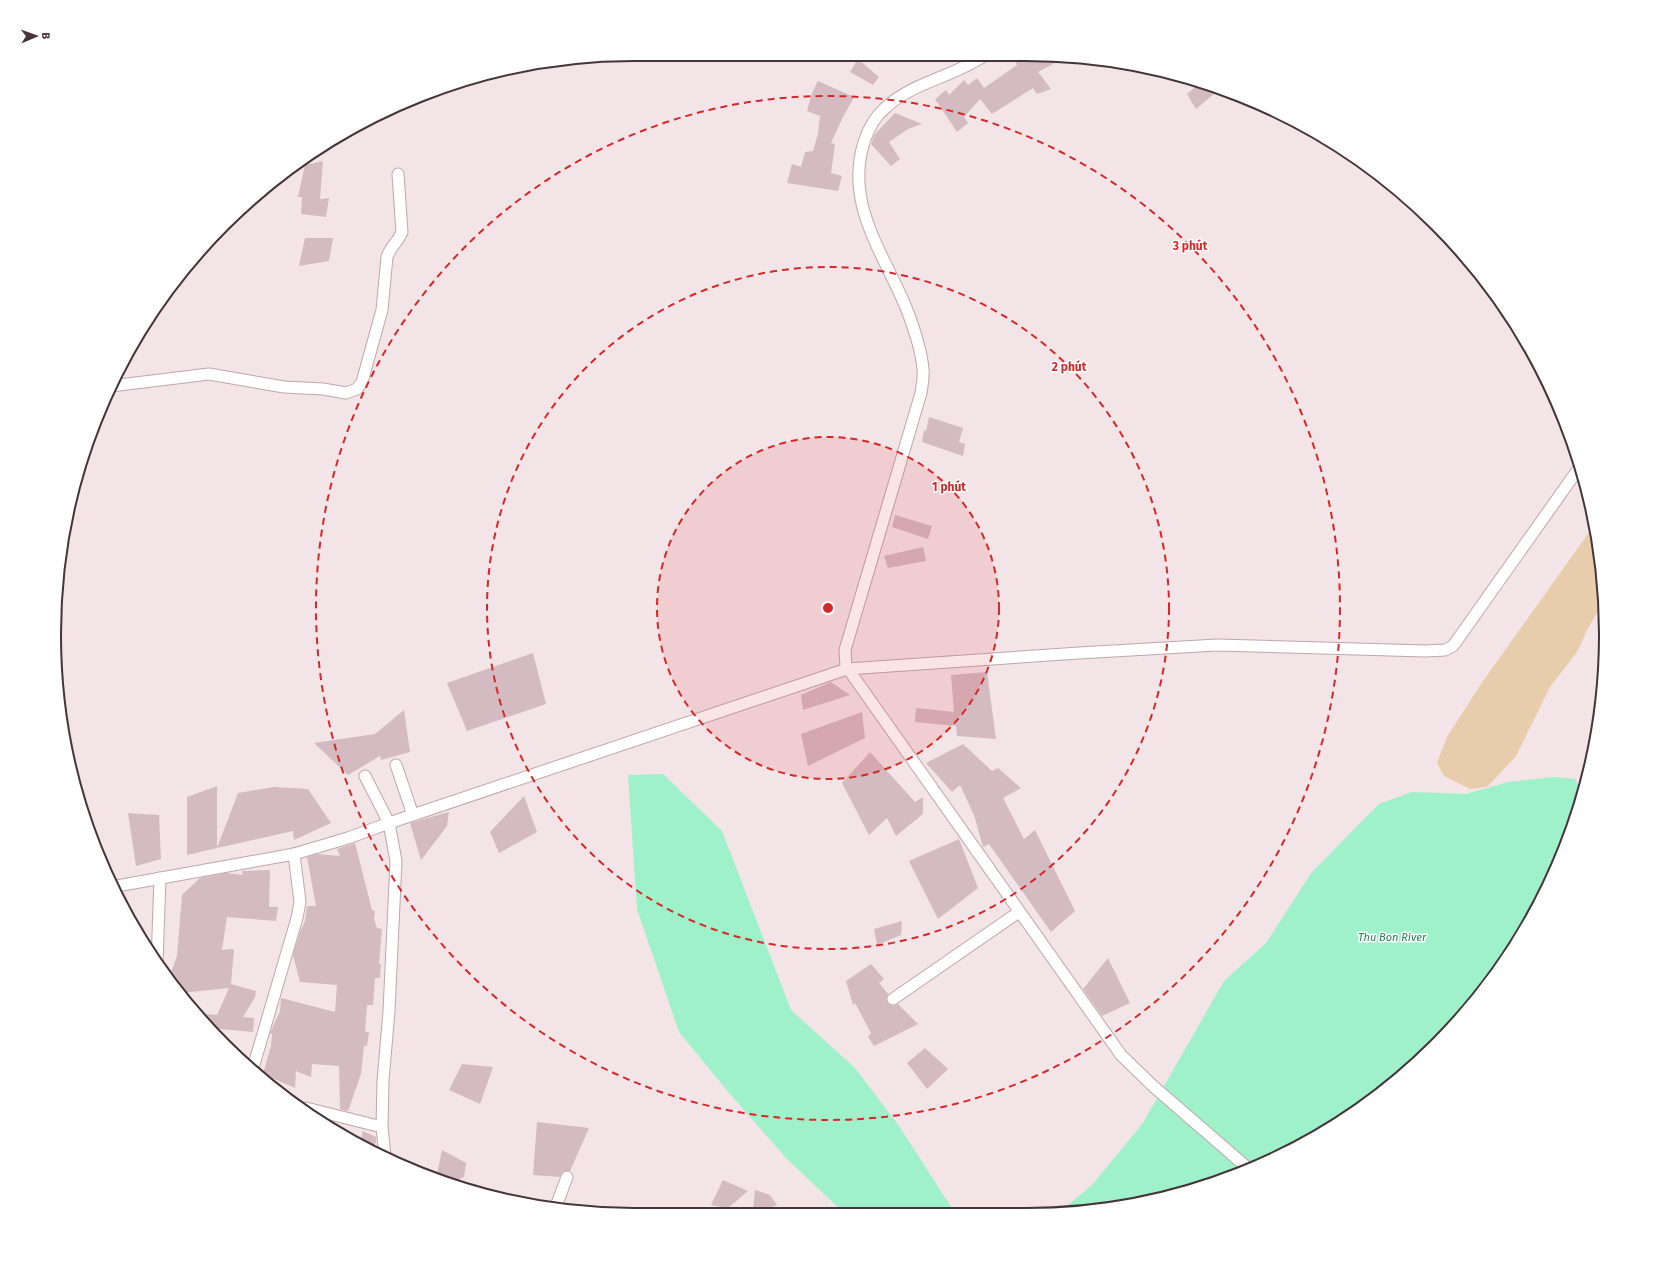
<svg xmlns="http://www.w3.org/2000/svg" width="1660" height="1269" viewBox="0 0 1660 1269" font-family="'Fira Sans',sans-serif">
<rect width="100%" height="100%" fill="#f3e4e7"/>
<!-- green -->
<path fill="#e8cdac" d="M1595,524L1603,603L1588,628L1577,652L1550,687L1516,756L1487,787L1470,789L1444,776L1437,763L1447,737L1481,684Z"/>
<!-- water -->
<g fill="#9ff1c9">
<path d="M663,774L722,831L791,1010L855,1068L899,1126L953,1210H841L787,1159L730,1094L679,1032L637,909L628,775Z"/>
<path d="M1554,777L1575,779L1582,792L1562,856L1508,957L1436,1045L1348,1117L1247,1171L1101,1210H1062L1092,1185L1143,1123L1224,981L1266,943L1312,872L1379,804L1412,792L1466,794L1508,782Z"/>
</g>
<!-- building -->
<g fill="#d4bac1">
<path d="M1027,55L1068,56L1038,72L1051,89L1037,94L1033,88L992,114L980,99L964,117L968,123L957,132L935,99L946,90L949,95L964,80L968,85L977,78L984,88L1017,65L1016,62Z"/>
<path d="M858,59L879,77L873,85L850,72Z"/>
<path d="M818,81L854,97L842,119L831,143L835,144L831,173L842,176L838,191L787,183L792,164L801,167L805,152L813,151L818,134L820,116L807,111L812,93Z"/>
<path d="M1200,83L1210,87L1215,93L1196,109L1187,94Z"/>
<path d="M895,113L922,124L908,129L889,142L900,159L891,166L871,144L875,134Z"/>
<path d="M323,161L320,199L329,198L326,217L301,214L302,197H298L305,165Z"/>
<path d="M305,238H333L329,261L299,266Z"/>
<path d="M929,417L963,428L959,442L965,444L963,456L922,442L924,430L926,431Z"/>
<path d="M895,515L932,526L928,539L892,527Z"/>
<path d="M923,547L926,561L888,568L884,556Z"/>
<path d="M533,653L546,704L467,731L447,683Z"/>
<path d="M987,672L996,739L957,736L956,726L915,722L916,708L954,712L951,675Z"/>
<path d="M831,682L850,695L803,710L801,695Z"/>
<path d="M404,710L410,752L381,760L380,756L348,775L314,743L375,734Z"/>
<path d="M862,712L865,738L808,766L801,734Z"/>
<path d="M963,744L992,771L998,768L1021,788L1003,798L1024,839L1035,830L1075,911L1051,932L989,844L983,847L974,815L960,785L952,792L926,763Z"/>
<path d="M870,752L915,802L923,797V814L896,836L887,818L869,835L842,783Z"/>
<path d="M217,786V848L187,855V797Z"/>
<path d="M274,787L308,789L331,823L294,840L293,831L217,848L238,793Z"/>
<path d="M524,796L537,832L499,853L490,832Z"/>
<path d="M449,812L447,826L421,860L410,823Z"/>
<path d="M128,813L159,815L161,859L136,866Z"/>
<path d="M959,839L978,888L938,919L909,861Z"/>
<path d="M355,843L372,910L375,911L374,919L377,928L382,929L379,964H381L380,978H375L373,1005H367L365,1032H369L367,1046H364L361,1074L348,1111L340,1109L339,1066L312,1064L311,1077L296,1071L295,1088L263,1074L271,1046L272,1034L270,1033L280,1011L281,998L335,1012L337,985L300,982L293,955L300,932L305,921L307,906H316L307,857L317,854L340,856L337,849Z"/>
<path d="M270,870L269,907H278L276,921L227,917L222,950L234,949L231,984L256,991L255,997L243,1017L254,1018L253,1032L210,1028L198,1013L217,1015L229,988L181,993L169,978L177,956L182,895L200,878L226,873L243,875L242,871Z"/>
<path d="M902,921L901,935L877,945L874,929Z"/>
<path d="M1108,958L1130,1003L1102,1016L1083,989Z"/>
<path d="M871,964L884,979L879,983L888,994L886,999L888,1003L893,1006L898,1004L918,1024L874,1046L868,1037L871,1033L855,1003L853,1005L846,981Z"/>
<path d="M925,1048L948,1069L927,1089L907,1063Z"/>
<path d="M462,1064L493,1067L480,1104L449,1090Z"/>
<path d="M537,1122L589,1128L570,1171H563L560,1177L533,1175Z"/>
<path d="M363,1131L376,1137V1141L373,1150L360,1144Z"/>
<path d="M442,1150L466,1163L464,1177L448,1184L436,1179Z"/>
<path d="M723,1180L748,1191L728,1208L711,1205Z"/>
<path d="M755,1190L770,1195L777,1205L764,1210H753Z"/>
</g>
<g fill="none" stroke-linecap="round" stroke-linejoin="round">
<defs>
<g id="street">
<path d="M985,55C954,77 912,82 884,109C874,118 868,130 864,142C845,203 882,251 905,305C913,325 921,348 923,369C924,377 922,385 921,393L845,650L846,666L1121,1055L1153,1086L1250,1170"/>
<path d="M111,386L209,374L284,387L323,389L346,393L357,389L362,382L382,310L387,257C390,247 398,242 402,232L398,174"/>
<path d="M396,765L413,815"/>
<path d="M365,776L389,823L396,861L389,1011L383,1081L382,1127L385,1156"/>
<path d="M117,886L294,854L348,838L389,823L847,669L1079,653L1217,645L1425,651L1445,650L1453,646L1579,468"/>
<path d="M157,963L160,878"/>
<path d="M893,999L1019,912"/>
<path d="M253,1068L297,918L300,902L294,854"/>
<path d="M306,1108L382,1127"/>
<path d="M555,1209L567,1177"/>
</g>
</defs>
<!-- street casing -->
<use href="#street" stroke="#bea7ac" stroke-width="13"/>
<!-- street -->
<use href="#street" stroke="#fff" stroke-width="11"/>
</g>
<!-- distance rings -->
<circle cx="828" cy="608" r="171" fill="#d62828" fill-opacity=".12"/>
<g fill="none" stroke="#d62828" stroke-width="2" stroke-dasharray="7 5">
<circle cx="828" cy="608" r="171"/>
<circle cx="828" cy="608" r="341"/>
<circle cx="828" cy="608" r="512"/>
</g>
<g text-anchor="middle" dominant-baseline="central" stroke-width="3" stroke-linejoin="round" paint-order="stroke">
<!-- water labels -->
<g font-size="11" font-style="italic" fill="#248256" stroke="#fff">
<text x="1392" y="937">Thu Bon River</text>
</g>
</g>
<!-- crop -->
<path d="M0 0H1660V1269H0ZM634 61H1026A573 573 0 0 1 1599 634V635A573 573 0 0 1 1026 1208H634A573 573 0 0 1 61 635V634A573 573 0 0 1 634 61Z" fill="#fff" fill-rule="evenodd"/>
<path fill="none" stroke="#453439" stroke-width="2" d="M634 61H1026A573 573 0 0 1 1599 634V635A573 573 0 0 1 1026 1208H634A573 573 0 0 1 61 635V634A573 573 0 0 1 634 61Z"/>
<circle cx="828" cy="608" r="6" fill="#d62828" stroke="#fff" stroke-width="2"/>
<g font-size="12" text-anchor="middle" font-weight="bold" fill="#d62828" stroke="#fff" stroke-width="3" stroke-linejoin="round" paint-order="stroke">
<text x="1190" y="250">3 phút</text>
<text x="1069" y="371">2 phút</text>
<text x="949" y="491">1 phút</text>
</g>
<!-- north arrow -->
<g transform="translate(36 36) rotate(88)" stroke="#ffffff" stroke-width="3" paint-order="stroke">
<path d="M0-3L7 15L0 10L-7 15Z" fill="#453439"/>
<text y="-6" font-size="11" font-weight="bold" text-anchor="middle" fill="#453439">B</text>
</g>
</svg>
